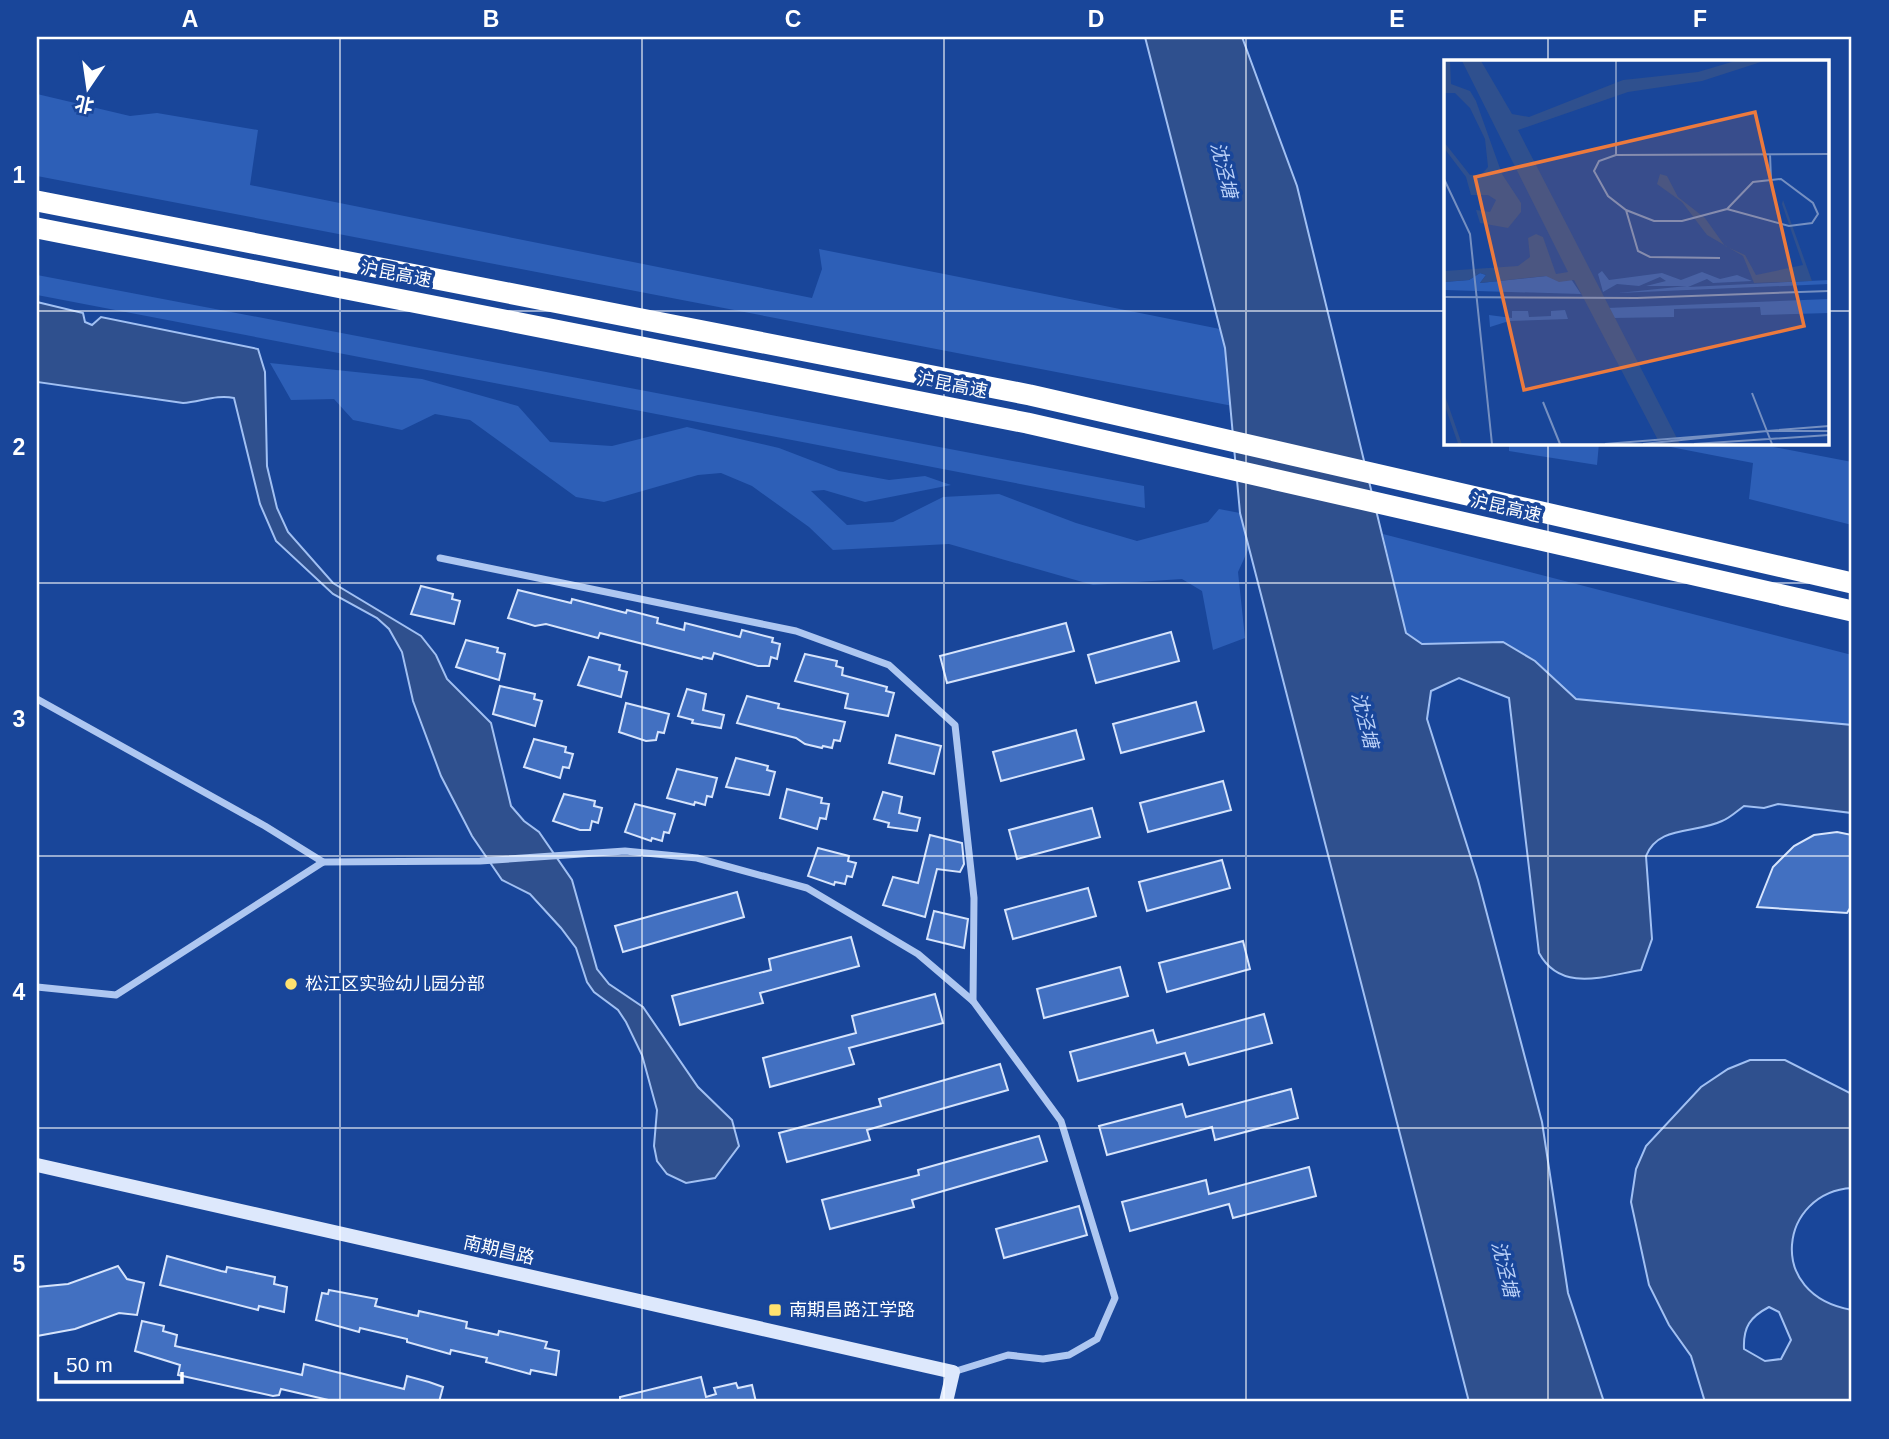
<svg xmlns="http://www.w3.org/2000/svg" width="1889" height="1439" viewBox="0 0 1889 1439" font-family="Helvetica,'Noto Sans SC',sans-serif">
<rect width="100%" height="100%" fill="#19469a"/>
<!-- green -->
<g fill="#2d5fb7">
<path d="M37,94L130,116L157,113L258,130L250,185L812,298L822,269L819,249L1220,329L1238,407L37,176Z"/>
<path d="M37,275L1144,486L1145,508L37,295Z"/>
<path d="M270,363L422,379L518,406L550,442L612,446L687,427L779,448L839,471L889,480L925,476L951,485L865,502L824,490L811,491L847,525L893,522L943,497L999,494L1076,523L1137,541L1208,522L1219,509L1240,513L1249,548L1238,572L1245,638L1213,650L1202,591L1182,579L1093,585L949,544L833,550L809,527L752,486L721,473L698,475L604,502L576,497L470,420L435,414L402,430L353,420L334,399L291,400Z"/>
<path d="M1509,443H1599L1597,465L1509,451Z"/>
<path d="M1650,443H1753L1852,462V525L1749,499L1753,463Z"/>
<path d="M1383,534L1852,655V725L1575,699L1535,661L1503,642L1422,644L1406,633Z"/>
</g>
<!-- water -->
<g fill="#2f508e" stroke="#a1c0f3" stroke-width="2" fill-rule="evenodd">
<path d="M1145,37H1242L1297,186L1406,633L1422,644L1503,642L1535,661L1576,699L1852,725V813L1778,804L1764,808L1744,806C1737,811 1730,818 1722,821C1695,834 1658,825 1646,856L1652,939L1641,970C1604,976 1561,993 1539,953L1509,698L1459,678L1431,691L1427,719L1478,880L1542,1122L1568,1293L1604,1402H1469L1240,513L1225,348Z"/>
<path d="M37,302L83,313L85,322L92,325L101,317L258,349L265,372L267,466L277,508L288,532L333,583L421,636L436,655L447,679L491,723L511,806L524,821L539,832L572,880L597,969L609,984L643,1007L698,1087L732,1120L739,1146L715,1178L686,1183L667,1174L657,1161L654,1146L657,1110L642,1055L626,1022L618,1010L594,992L587,982L576,948L561,928L530,894L502,880L472,836L441,776L413,701L402,652L389,629L377,618L333,594L276,541L260,504L234,398C217,394 200,402 183,403L37,382Z"/>
<path d="M1750,1060H1785L1852,1094V1188C1780,1192 1764,1295 1852,1310V1402H1705L1691,1356L1669,1325L1649,1285L1631,1202L1636,1169L1646,1146L1701,1087L1728,1069ZM1769,1307L1779,1312L1791,1340L1781,1359L1765,1361L1744,1349C1743,1327 1750,1317 1769,1307Z"/>
</g>
<!-- building -->
<g fill="#4270c1" stroke="#d6e4fc" stroke-width="2">
<path d="M421,586L453,594L452,599L460,601L454,624L411,614Z"/>
<path d="M518,590L571,603L572,599L626,613L627,610L658,618L657,623L684,630L685,623L740,637L742,630L773,638L772,642L780,644L777,659L771,657L769,666H758L714,653L712,659L703,657L702,659L600,633L598,638L546,624L535,626L508,618Z"/>
<path d="M1066,623L1074,651L947,683L940,656Z"/>
<path d="M1171,632L1179,661L1096,683L1088,655Z"/>
<path d="M466,640L498,648L497,652L505,654L499,680L456,667Z"/>
<path d="M805,654L837,661L836,666L843,668L842,675L887,687L886,691L894,693L888,716L845,708L848,694L795,681Z"/>
<path d="M589,657L620,665L619,670L627,672L621,697L578,685Z"/>
<path d="M500,686L535,694L534,699L542,701L535,726L493,714Z"/>
<path d="M687,689L706,694L703,710L724,715L721,728L692,723L693,720L678,716Z"/>
<path d="M747,696L779,704L778,708L845,722L840,741L834,740L832,748L823,746L822,748L805,744L796,738L737,723Z"/>
<path d="M1196,702L1204,731L1121,753L1113,724Z"/>
<path d="M626,703L669,714L664,733L658,732L656,740L646,741L619,732Z"/>
<path d="M1076,730L1084,759L1001,781L993,752Z"/>
<path d="M896,735L941,746L934,774L889,763Z"/>
<path d="M534,739L566,747L565,752L573,754L569,768L563,767L560,778L524,767Z"/>
<path d="M736,758L768,766L767,770L775,772L769,795L726,787Z"/>
<path d="M677,769L717,778L712,797L707,796L705,805L695,802L694,805L667,798Z"/>
<path d="M1223,781L1231,810L1148,832L1140,803Z"/>
<path d="M787,789L822,798L821,803L829,804L826,819L820,818L817,829L780,818Z"/>
<path d="M883,792L902,797L899,813L920,818L917,831L888,827L889,823L874,819Z"/>
<path d="M564,794L595,801L594,806L602,808L598,823L592,821L590,830H580L553,821Z"/>
<path d="M635,804L675,814L669,833L664,832L662,841L652,838L651,841L625,832Z"/>
<path d="M1092,808L1100,837L1017,859L1009,830Z"/>
<path d="M1837,832L1852,835V905L1847,913L1757,907L1773,867L1794,846L1814,835Z"/>
<path d="M930,835L962,843L964,864L960,872L937,869L925,917L883,905L893,877L918,883Z"/>
<path d="M818,848L849,856L848,861L856,863L852,877L847,876L845,884L835,882L834,885L808,876Z"/>
<path d="M1222,860L1230,888L1147,911L1139,882Z"/>
<path d="M1088,888L1096,916L1013,939L1005,910Z"/>
<path d="M737,892L744,917L623,952L615,926Z"/>
<path d="M934,911L968,919L964,948L927,939Z"/>
<path d="M851,937L859,966L760,993L763,1003L680,1025L672,996L771,970L769,959Z"/>
<path d="M1243,941L1250,969L1167,992L1159,963Z"/>
<path d="M1120,967L1128,996L1044,1018L1037,989Z"/>
<path d="M935,994L943,1023L849,1048L854,1064L770,1087L763,1058L856,1033L852,1016Z"/>
<path d="M1264,1014L1272,1043L1189,1065L1185,1053L1078,1081L1070,1052L1153,1030L1157,1043Z"/>
<path d="M1000,1064L1008,1090L867,1130L870,1140L787,1162L779,1133L881,1106L879,1099Z"/>
<path d="M1291,1089L1298,1118L1215,1140L1212,1127L1107,1155L1099,1126L1182,1104L1186,1117Z"/>
<path d="M1039,1136L1047,1161L912,1200L914,1207L830,1229L822,1200L919,1175L918,1170Z"/>
<path d="M1309,1167L1316,1196L1233,1218L1229,1204L1130,1231L1122,1202L1206,1180L1209,1194Z"/>
<path d="M1079,1206L1087,1235L1004,1258L996,1229Z"/>
<path d="M167,1256L221,1271L226,1272L227,1267L275,1277L274,1284L287,1287L284,1312L259,1306L258,1310L160,1285Z"/>
<path d="M118,1266L127,1279L144,1283L137,1315L119,1313L75,1329L37,1336V1287L68,1284Z"/>
<path d="M329,1290L377,1299L375,1306L413,1315L418,1316L419,1311L467,1322L466,1328L498,1335L499,1331L547,1342L545,1348L559,1351L556,1375L531,1370L530,1374L486,1362L487,1358L451,1350L450,1354L407,1342V1339L360,1328L359,1332L316,1320L322,1293L328,1294Z"/>
<path d="M142,1321L164,1326L163,1331L177,1335L175,1346L302,1375L304,1364L404,1389L407,1376L429,1382L443,1387L439,1402H337L281,1389L279,1395L273,1396L178,1375L180,1365L135,1351Z"/>
<path d="M701,1377L706,1397L716,1394L714,1388L736,1383L738,1388L752,1385L756,1402H620V1397Z"/>
</g>
<g fill="none" stroke-linecap="round" stroke-linejoin="round">
<!-- minor -->
<g stroke="#aec7f1" stroke-width="7">
<path d="M440,558L796,631L889,665L955,725L974,898L973,1001"/>
<path d="M37,699L265,826L323,862"/>
<path d="M37,987L116,995L323,862L480,861L625,851L697,858L807,888L918,954L973,1001L1061,1121L1115,1298L1097,1339L1069,1355L1043,1359L1008,1355L953,1372"/>
</g>
<!-- secondary -->
<path stroke="#dde8fc" stroke-width="14" d="M37,1165L953,1372L946,1402"/>
<!-- motorway -->
<g stroke="#fff" stroke-width="21">
<path d="M37,201L1030,395L1852,583"/>
<path d="M37,228L1027,423L1852,611"/>
</g>
</g>
<!-- grid -->
<path fill="none" stroke="#fff" stroke-width="2" stroke-opacity="0.55" d="M340,37V1402M642,37V1402M944,37V1402M1246,37V1402M1548,37V61M37,311H1446M1828,311H1852M1548,443V1402M37,583H1852M37,856H1852M37,1128H1852"/>
<!-- markers -->
<g fill="#ffe26f" stroke="#19469a" stroke-width="2.5">
<circle cx="291" cy="984" r="7"/>
<rect x="768" y="1303" width="14" height="14" rx="3.5"/>
</g>
<g text-anchor="middle" dominant-baseline="central" stroke-width="7" stroke-linejoin="round" paint-order="stroke">
<!-- street labels -->
<g font-size="18" fill="#fff" stroke="#19469a">
<text transform="translate(396 274) rotate(11)">沪昆高速</text>
<text transform="translate(952 385) rotate(11)">沪昆高速</text>
<text transform="translate(1506 508) rotate(13)">沪昆高速</text>
<text transform="translate(499 1250) rotate(13)">南期昌路</text>
</g>
<!-- poi labels -->
<g font-size="18" fill="#fff" stroke="#19469a" text-anchor="start">
<text x="305" y="984">松江区实验幼儿园分部</text>
<text x="789" y="1310">南期昌路江学路</text>
</g>
<!-- water labels -->
<g font-size="19" font-style="italic" fill="#bbd1f8" stroke="#19469a">
<text transform="translate(1224 170) rotate(76)">沈泾塘</text>
<text transform="translate(1365 720) rotate(76)">沈泾塘</text>
<text transform="translate(1505 1269) rotate(76)">沈泾塘</text>
</g>
</g>
<!-- overview -->
<g transform="translate(1444 60)">
<rect width="385" height="385" fill="#19469a"/>
<path d="M158,211L165,220L218,213L237,220L258,212L276,219L293,215L308,221L269,223L263,219L244,227L385,220V224L174,233L243,226H202L222,221L216,217L195,226L173,224L159,232L154,214ZM36,213L42,215L36,223L103,216L127,219L137,234L0,230V222L25,220ZM385,239V253L317,255L316,247L230,249V257L168,258L163,248ZM121,250L124,259L65,261L46,267L45,255L68,258V251H84L85,257L107,256V251Z" fill="#2d5fb7"/>
<path d="M0,1H6L7,24L26,31L32,41L58,114L77,143V152L64,168L36,163L32,150L46,152L52,140L44,135H27L22,117L0,88V82L26,115H37L44,107L41,79L26,48L11,33H0ZM18,1H37L68,54L85,57L179,20L254,12L291,1H320L258,21L184,32L74,70L236,384H216L130,220L115,222L102,216L36,223L42,215L36,213L25,220L0,222V211L74,206L86,197L84,178L92,174L99,177L112,214L124,212ZM216,114L223,116L234,137L261,158L281,186L301,195L312,215L359,205L338,144L339,140L368,221L310,223L299,196L263,175L238,142L213,124Z" fill="#2f508e"/>
<path fill="none" stroke="#2f508e" stroke-width="3.5" d="M0,338L16,384"/>
<path fill="none" stroke="#7590c2" stroke-width="2" d="M172,1V95L385,94M326,94L327,120M172,95L155,101L150,111L164,136L182,150L210,161H238L283,149L309,122L337,119L369,143L374,154L368,163L345,166L283,149M0,119L26,174L48,384M182,150L194,191L206,197L276,198M0,237L193,238L385,231M308,333L328,384M99,342L116,384M161,384L385,366M199,384L323,371H385M250,384L385,375"/>
<path fill="#ed7a3d" fill-opacity="0.15" stroke="#ed7a3d" stroke-width="3.5" d="M311,52L360,266L80,330L31,117Z"/>
<rect width="385" height="385" fill="none" stroke="#fff" stroke-width="3.5"/>
</g>
<!-- border -->
<rect width="1889" height="1439" fill="none" stroke="#19469a" stroke-width="77"/>
<!-- north arrow -->
<g transform="translate(88 88) rotate(193)" stroke="#19469a" stroke-width="5" paint-order="stroke">
<path d="M0-5L12 26L0 18L-12 26Z" fill="#ffffff"/>
<text y="-10" font-size="19" font-weight="bold" text-anchor="middle" fill="#ffffff">北</text>
</g>
<!-- scale -->
<path d="M56 1372v10h126v-10" fill="none" stroke="#ffffff" stroke-width="3.5"/>
<text x="66" y="1372" font-size="21" fill="#ffffff" stroke="#19469a" stroke-width="5" paint-order="stroke">50 m</text>
<rect x="38" y="38" width="1812" height="1362" fill="none" stroke="#fff" stroke-width="2.5"/>
<g font-size="23" text-anchor="middle" font-weight="bold" fill="#fff">
<text x="190" y="27">A</text>
<text x="491" y="27">B</text>
<text x="793" y="27">C</text>
<text x="1096" y="27">D</text>
<text x="1397" y="27">E</text>
<text x="1700" y="27">F</text>
<text x="19" y="183">1</text>
<text x="19" y="455">2</text>
<text x="19" y="727">3</text>
<text x="19" y="1000">4</text>
<text x="19" y="1272">5</text>
</g>
</svg>
